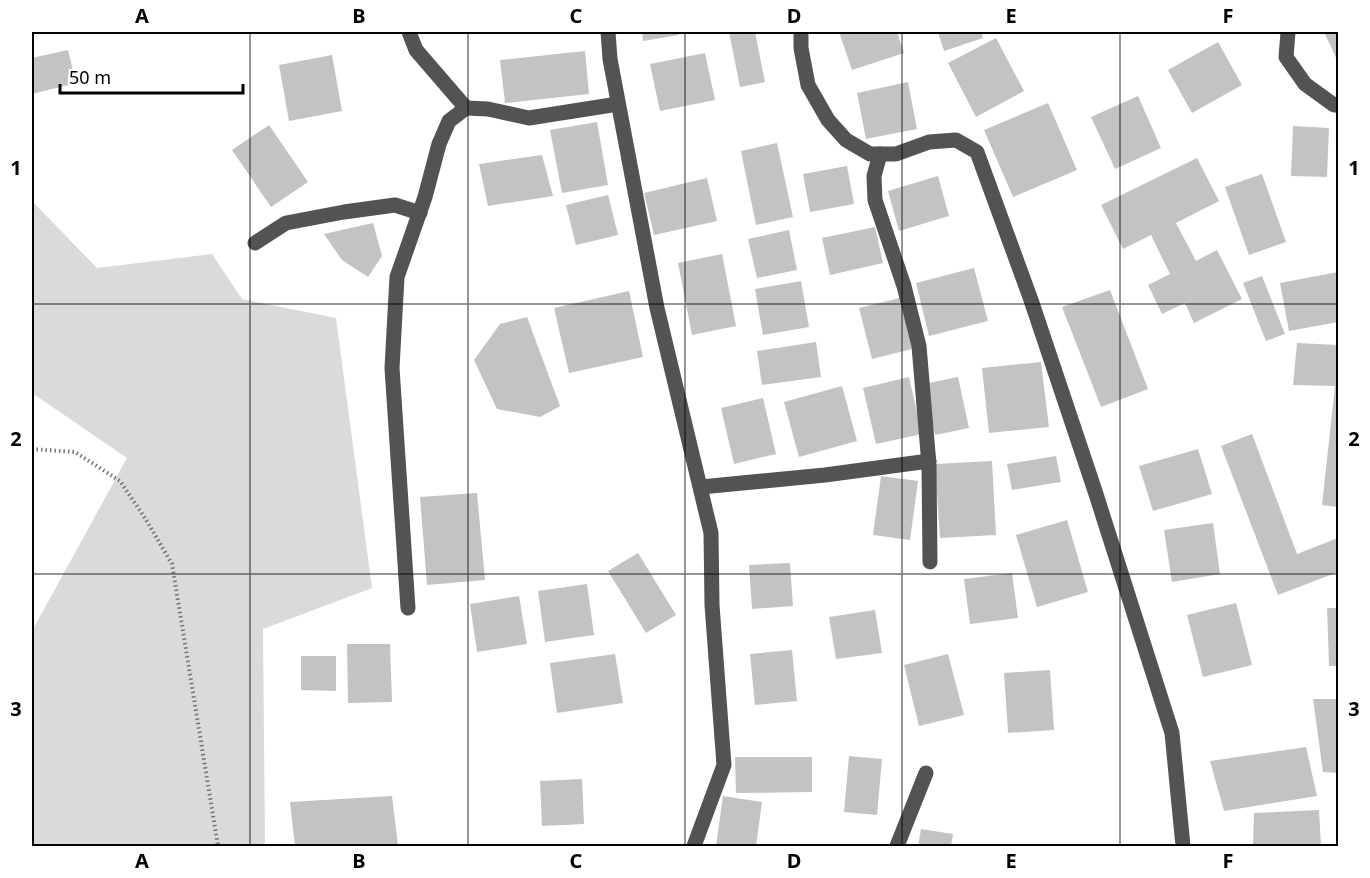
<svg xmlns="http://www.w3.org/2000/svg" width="1370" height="878" viewBox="0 0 1370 878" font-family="'Noto Sans',sans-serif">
<rect width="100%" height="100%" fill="#fff"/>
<!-- green -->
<path fill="#dadada" d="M32,201L97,268L212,254L242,299L336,318L372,588L263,629L265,846H32V631L127,458L32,393Z"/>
<!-- building -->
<g fill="#c3c3c3">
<path d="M642,32H678L679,35L643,41Z"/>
<path d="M729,32H755L765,82L740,87Z"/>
<path d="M839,32H897L904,53L852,70Z"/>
<path d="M938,32H981L983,38L944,51Z"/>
<path d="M1324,32H1338V62Z"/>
<path d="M996,38L1024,91L976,117L948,63Z"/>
<path d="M1218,42L1242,85L1192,113L1168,70Z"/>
<path d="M68,50L76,83L32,94V58Z"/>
<path d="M585,51L589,94L505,103L500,60Z"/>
<path d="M705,53L715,100L660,111L650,64Z"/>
<path d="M332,55L342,111L289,121L279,65Z"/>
<path d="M908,82L917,129L866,139L857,93Z"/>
<path d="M1138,96L1161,148L1115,169L1091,117Z"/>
<path d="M1048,103L1077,170L1013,197L984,130Z"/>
<path d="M597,122L608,185L562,193L550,130Z"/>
<path d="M269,125L308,182L271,207L232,150Z"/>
<path d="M1293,126L1329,128L1327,177L1291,176Z"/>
<path d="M777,143L793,217L756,225L741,151Z"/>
<path d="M542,155L553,196L488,206L479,164Z"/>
<path d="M1197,158L1219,201L1176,223L1196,261L1217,250L1242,299L1194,323L1185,303L1162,314L1148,285L1170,274L1151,235L1123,249L1101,205Z"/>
<path d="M847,166L854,204L810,212L803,174Z"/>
<path d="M1262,174L1286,242L1249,255L1225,187Z"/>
<path d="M938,176L949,216L899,231L888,191Z"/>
<path d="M707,178L717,221L654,235L644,193Z"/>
<path d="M608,195L618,235L576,245L566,205Z"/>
<path d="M373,223L382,256L368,277L342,260L324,234Z"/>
<path d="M875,227L883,263L830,275L822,238Z"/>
<path d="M789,230L797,270L757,278L748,239Z"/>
<path d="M722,254L736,326L692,335L678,263Z"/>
<path d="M974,268L988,321L929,336L916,283Z"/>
<path d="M1338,272V322L1289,331L1280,283Z"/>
<path d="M1262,276L1285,334L1266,341L1243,283Z"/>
<path d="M801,281L809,327L763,335L755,289Z"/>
<path d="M1110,290L1148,389L1101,407L1062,307Z"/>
<path d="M629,291L643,357L569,373L554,308Z"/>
<path d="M900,298L912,349L872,359L859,308Z"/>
<path d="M527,317L560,406L540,417L497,409L474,360L500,324Z"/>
<path d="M816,342L821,377L762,385L757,351Z"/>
<path d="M1297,343L1338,345V507L1322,505L1335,386L1293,385Z"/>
<path d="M1041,362L1049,427L989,433L982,368Z"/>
<path d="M909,377L922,434L876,444L863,388Z"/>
<path d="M958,377L969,428L935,435L924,384Z"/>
<path d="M842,386L857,441L799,457L784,402Z"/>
<path d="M763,398L776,454L734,464L721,408Z"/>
<path d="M1252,434L1297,554L1338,538V572L1278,595L1221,446Z"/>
<path d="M1198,449L1212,494L1153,511L1139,466Z"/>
<path d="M1056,456L1061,482L1012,490L1007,464Z"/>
<path d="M992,461L996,535L940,538L935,464Z"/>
<path d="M881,476L918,481L910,540L873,535Z"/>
<path d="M477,493L485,580L427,585L420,497Z"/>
<path d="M1067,520L1088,592L1037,607L1016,535Z"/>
<path d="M1213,523L1220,574L1172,582L1164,530Z"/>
<path d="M638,553L676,615L646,633L608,571Z"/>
<path d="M790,563L793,606L752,609L749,565Z"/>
<path d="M1012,573L1018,618L970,624L964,579Z"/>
<path d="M587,584L594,635L545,642L538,591Z"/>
<path d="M519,596L527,644L477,652L470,604Z"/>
<path d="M1236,603L1252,665L1203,677L1187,615Z"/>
<path d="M1327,608H1338V666H1329Z"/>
<path d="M875,610L882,653L836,659L829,617Z"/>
<path d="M347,644H390L392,702L348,703Z"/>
<path d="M792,650L797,701L755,705L750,654Z"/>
<path d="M615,654L623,703L557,713L550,663Z"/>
<path d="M948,654L964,715L919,726L904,665Z"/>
<path d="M301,656H336V691L301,690Z"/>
<path d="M1050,670L1054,730L1008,733L1004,673Z"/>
<path d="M1313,699H1338V773L1323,772Z"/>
<path d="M1306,747L1317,796L1224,811L1210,761Z"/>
<path d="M849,756L882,759L877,815L844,812Z"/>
<path d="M735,757H812V792L736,793Z"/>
<path d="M582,779L584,824L542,826L540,781Z"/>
<path d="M392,796L398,846H295L290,802Z"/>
<path d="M723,796L762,802L756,846H716Z"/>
<path d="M1319,810L1321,846H1253L1254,813Z"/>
<path d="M921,829L953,834L951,846H918Z"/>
</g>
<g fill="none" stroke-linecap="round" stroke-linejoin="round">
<!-- path -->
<path stroke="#757575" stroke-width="4" stroke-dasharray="1.5 3" stroke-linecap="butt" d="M32,449L75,452L120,481L145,518L172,564L218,846"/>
<!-- minor -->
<g stroke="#535353" stroke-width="15">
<path d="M409,32L416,50L466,108"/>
<path d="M608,32L610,59L657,308L711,533L712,605L724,765L694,846"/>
<path d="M801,32V48L808,85L828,120L846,140L870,154H896L929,142L956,140L977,152L1031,300L1095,491L1172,733L1183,846"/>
<path d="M1288,32L1286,57L1305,84L1334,105H1338"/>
<path d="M880,154L874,176L875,200L904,286L919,346L929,465L930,562"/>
<path d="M255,243L286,223L344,212L395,205L420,213"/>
<path d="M701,487L825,475L929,461"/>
<path d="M408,608L392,368L397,277L425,197L439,144L449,121L466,108L488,109L529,118L618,104"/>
<path d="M897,846L926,773"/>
</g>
</g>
<!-- grid -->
<path fill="none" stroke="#000" stroke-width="1.5" stroke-opacity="0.55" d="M250,32V846M468,32V846M685,32V846M902,32V846M1120,32V846M32,304H1338M32,574H1338"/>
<!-- border -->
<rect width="1370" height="878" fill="none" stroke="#ffffff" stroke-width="66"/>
<!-- scale -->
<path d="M60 84v9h183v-9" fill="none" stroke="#000000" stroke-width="3"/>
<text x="69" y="84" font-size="18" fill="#000000" stroke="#ffffff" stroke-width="4.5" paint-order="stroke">50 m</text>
<rect x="33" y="33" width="1304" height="812" fill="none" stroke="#000" stroke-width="2"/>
<g font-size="20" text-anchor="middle" font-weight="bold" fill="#000">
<text x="142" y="23">A</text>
<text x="359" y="23">B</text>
<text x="576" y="23">C</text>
<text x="794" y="23">D</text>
<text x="1011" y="23">E</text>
<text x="1228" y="23">F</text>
<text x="16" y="175">1</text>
<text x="1354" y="175">1</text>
<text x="16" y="446">2</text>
<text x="1354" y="446">2</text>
<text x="16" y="716">3</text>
<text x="1354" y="716">3</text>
<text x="142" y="868">A</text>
<text x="359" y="868">B</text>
<text x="576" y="868">C</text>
<text x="794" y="868">D</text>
<text x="1011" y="868">E</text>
<text x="1228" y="868">F</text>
</g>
</svg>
